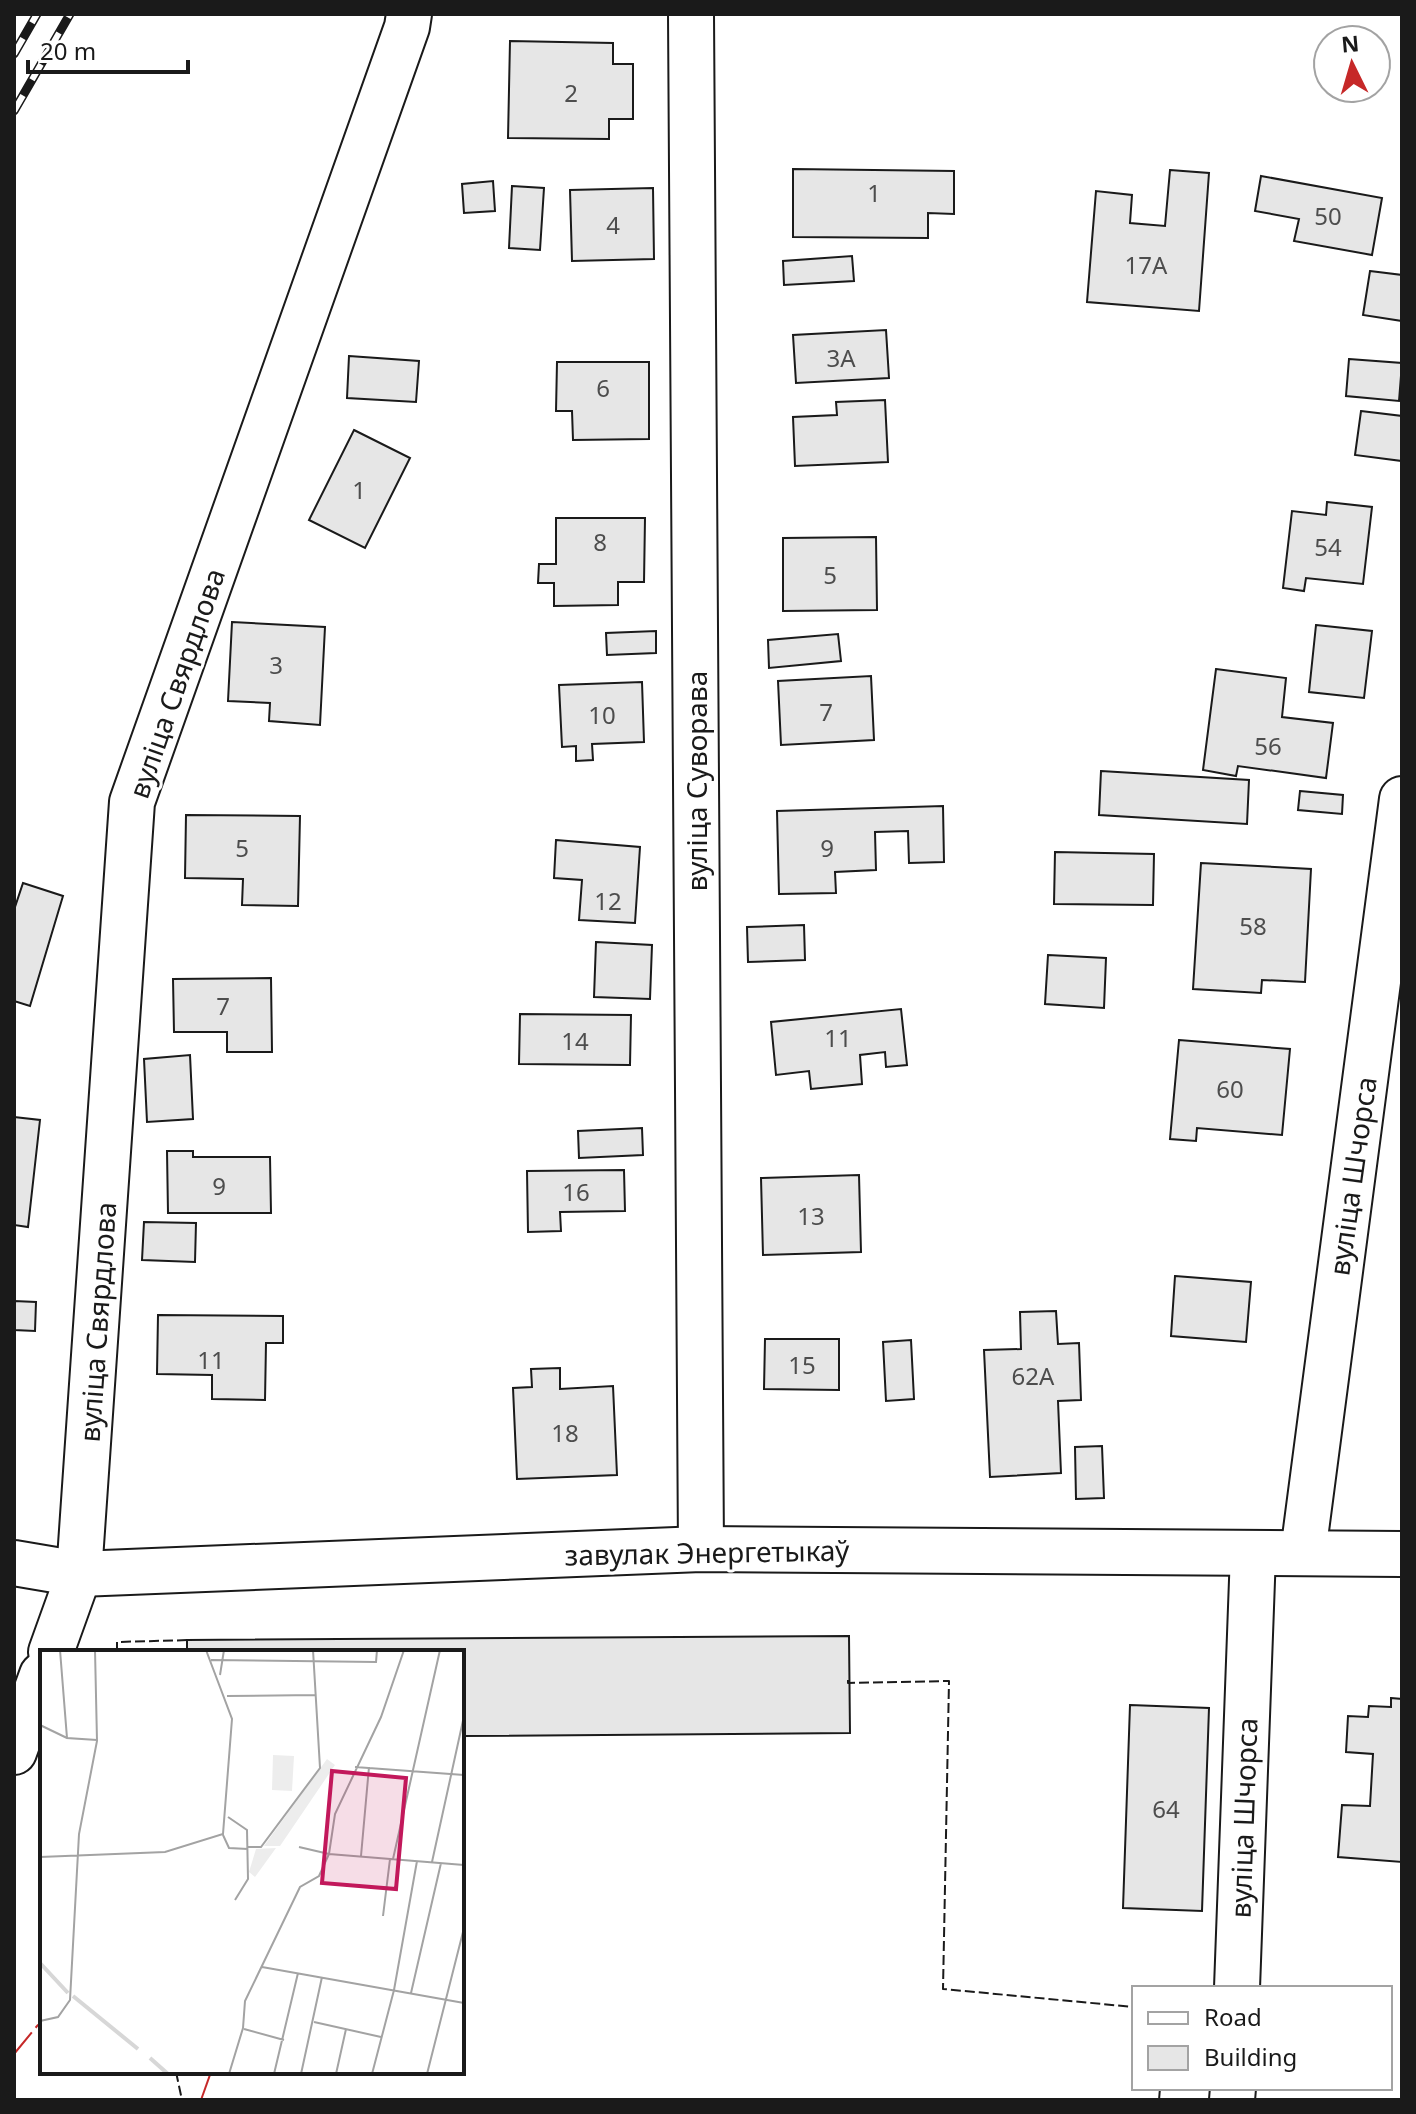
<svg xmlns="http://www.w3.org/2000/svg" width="1416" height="2114" viewBox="0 0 1416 2114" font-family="'Noto Sans',sans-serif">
<rect width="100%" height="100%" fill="#fff"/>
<!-- building -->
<g fill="#e6e6e6" stroke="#1a1a1a" stroke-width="2">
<path d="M510,41L613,43V64H633V119H609V139L508,138Z"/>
<path d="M793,169L954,171V214L928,213V238L793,237Z"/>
<path d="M1170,170L1209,173L1199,311L1087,302L1096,191L1132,195L1130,223L1165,226Z"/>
<path d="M1261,176L1382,198L1372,255L1294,241L1299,219L1255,211Z"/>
<path d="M493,181L495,211L464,213L462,184Z"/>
<path d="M512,186L544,188L540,250L509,248Z"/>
<path d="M653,188L654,259L572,261L570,190Z"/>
<path d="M852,256L854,281L784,285L783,261Z"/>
<path d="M1370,271L1402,275V321L1363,315Z"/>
<path d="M886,330L889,378L796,383L793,335Z"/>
<path d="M349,356L419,361L416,402L347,398Z"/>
<path d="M1349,359L1402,363L1399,401L1346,396Z"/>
<path d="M557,362H649V439L573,440L572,411H556Z"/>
<path d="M885,400L888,462L795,466L793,417L837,415L836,402Z"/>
<path d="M1361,411L1402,416V461L1355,455Z"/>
<path d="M354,430L410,458L365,548L309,520Z"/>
<path d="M1327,502L1372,507L1363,584L1306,578L1304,591L1283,588L1292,511L1326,515Z"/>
<path d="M556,518H645L644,582H618V605L554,606V583H538L539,564H556Z"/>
<path d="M876,537L877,610L783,611V538Z"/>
<path d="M232,622L325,627L320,725L269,721L270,703L228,701Z"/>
<path d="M1316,625L1372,631L1364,698L1309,692Z"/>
<path d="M656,631V653L607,655L606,633Z"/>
<path d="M838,634L841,661L769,668L768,640Z"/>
<path d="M1216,669L1286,678L1282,717L1333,723L1326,778L1238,766L1236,776L1203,770Z"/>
<path d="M871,676L874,740L781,745L778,681Z"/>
<path d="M642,682L644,742L592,744L593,760L576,761V746L562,747L559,685Z"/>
<path d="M1101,771L1249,780L1247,824L1099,815Z"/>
<path d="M1300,791L1343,795L1342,814L1298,810Z"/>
<path d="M943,806L944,862L909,863L908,831L875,832L876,870L835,872L836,893L779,894L777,811Z"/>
<path d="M186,815L300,816L298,906L242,905L243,879L185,878Z"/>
<path d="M556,840L640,847L635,923L579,920L582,880L554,878Z"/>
<path d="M1055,852L1154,854L1153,905L1054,904Z"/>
<path d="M1201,863L1311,869L1305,982L1262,980L1261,993L1193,989Z"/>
<path d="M23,883L63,896L30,1006L14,1001V910Z"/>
<path d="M804,925L805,960L748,962L747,927Z"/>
<path d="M596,942L652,945L650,999L594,997Z"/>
<path d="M1048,955L1106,958L1104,1008L1045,1004Z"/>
<path d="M271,978L272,1052H227V1032H174L173,979Z"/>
<path d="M901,1009L907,1065L886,1067L885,1052L860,1055L862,1084L811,1089L809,1071L776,1075L771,1022Z"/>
<path d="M520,1014L631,1015L630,1065L519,1064Z"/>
<path d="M1179,1040L1290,1049L1282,1135L1197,1128L1196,1141L1170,1139Z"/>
<path d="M190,1055L193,1119L147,1122L144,1059Z"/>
<path d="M14,1117L40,1120L28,1227L14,1225Z"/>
<path d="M642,1128L643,1155L579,1158L578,1131Z"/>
<path d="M167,1151H193V1157H270L271,1213H168Z"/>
<path d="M624,1170L625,1211L560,1212L561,1231L528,1232L527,1171Z"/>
<path d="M859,1175L861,1252L763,1255L761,1178Z"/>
<path d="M144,1222L196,1223L195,1262L142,1260Z"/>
<path d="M1175,1276L1251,1282L1246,1342L1171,1336Z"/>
<path d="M14,1301L36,1302L35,1331L14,1330Z"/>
<path d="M1056,1311L1058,1344L1079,1343L1081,1400L1058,1401L1061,1473L990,1477L984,1350L1021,1349L1020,1312Z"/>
<path d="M158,1315L283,1316V1343H266L265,1400L212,1399V1375L157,1374Z"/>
<path d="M765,1339H839V1390L764,1389Z"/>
<path d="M911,1340L914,1399L886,1401L883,1342Z"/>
<path d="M560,1368V1389L613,1386L617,1475L517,1479L513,1388L532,1387L531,1369Z"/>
<path d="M1102,1446L1104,1498L1076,1499L1075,1447Z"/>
<path d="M849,1636L850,1733L462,1736V1652H187V1640Z"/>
<path d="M1391,1698L1402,1699V1862L1338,1857L1342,1805L1370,1806L1373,1754L1346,1752L1348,1716L1368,1717L1369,1706L1391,1707Z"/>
<path d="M1130,1705L1209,1708L1202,1911L1123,1908Z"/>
</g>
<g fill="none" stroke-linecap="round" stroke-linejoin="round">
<defs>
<g id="minor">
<path d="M691,14L701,1549"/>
<path d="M1303,1553L1402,799"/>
<path d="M14,1563L79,1574L701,1549L1402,1554"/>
<path d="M51,1652L79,1574L132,802L407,27L409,14"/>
<path d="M14,1752L42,1675"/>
<path d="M1237,1988L1253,1553"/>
<path d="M1232,2100L1233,2088"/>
</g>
</defs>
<!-- minor casing -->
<use href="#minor" stroke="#1a1a1a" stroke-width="48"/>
<!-- minor -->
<use href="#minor" stroke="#fff" stroke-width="44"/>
<defs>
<g id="rail">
<path d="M14,54L37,14"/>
<path d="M14,111L70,14"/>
</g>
</defs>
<!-- rail casing -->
<use href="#rail" stroke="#1a1a1a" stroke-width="9"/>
<!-- rail -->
<use href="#rail" stroke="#fff" stroke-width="6" stroke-dasharray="18" stroke-linecap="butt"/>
<!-- fence -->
<g stroke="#1a1a1a" stroke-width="2" stroke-dasharray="10 4" stroke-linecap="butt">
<path d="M117,1652V1642L191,1640"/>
<path d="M848,1680V1683L949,1681L943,1989L1134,2007"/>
<path d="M176,2072L182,2100"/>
<path d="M1159,2100L1160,2088"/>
</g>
<!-- power -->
<g stroke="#c62828" stroke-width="2" stroke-dasharray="28 6 4 6" stroke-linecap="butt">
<path d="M14,2054L42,2020"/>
<path d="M201,2100L211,2072"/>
</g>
</g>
<g text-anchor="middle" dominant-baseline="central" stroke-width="6" stroke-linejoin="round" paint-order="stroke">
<!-- number labels -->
<g font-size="24" fill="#4d4d4d">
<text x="571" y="92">2</text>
<text x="874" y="192">1</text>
<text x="1328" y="215">50</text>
<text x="613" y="224">4</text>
<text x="1146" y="264">17А</text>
<text x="841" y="357">3А</text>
<text x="603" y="387">6</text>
<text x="359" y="489">1</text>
<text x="600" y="541">8</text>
<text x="1328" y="546">54</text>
<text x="830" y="574">5</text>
<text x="276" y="664">3</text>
<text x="826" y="711">7</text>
<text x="602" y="714">10</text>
<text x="1268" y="745">56</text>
<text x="242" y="847">5</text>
<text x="827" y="847">9</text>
<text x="608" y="900">12</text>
<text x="1253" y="925">58</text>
<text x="223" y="1005">7</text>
<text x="838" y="1037">11</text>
<text x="575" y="1040">14</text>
<text x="1230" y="1088">60</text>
<text x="219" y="1185">9</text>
<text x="576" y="1191">16</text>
<text x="811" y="1215">13</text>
<text x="211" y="1359">11</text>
<text x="802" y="1364">15</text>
<text x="1033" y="1375">62А</text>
<text x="565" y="1432">18</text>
<text x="1166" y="1808">64</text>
</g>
<!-- street labels -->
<g font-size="28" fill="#1a1a1a" stroke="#fff">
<text transform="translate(176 683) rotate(-71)">вуліца Свярдлова</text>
<text transform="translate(696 781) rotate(-90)">вуліца Суворава</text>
<text transform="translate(1352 1176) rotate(-82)">вуліца Шчорса</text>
<text transform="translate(97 1322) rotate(-86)">вуліца Свярдлова</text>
<text transform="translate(707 1552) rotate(-1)">завулак Энергетыкаў</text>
<text transform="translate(1243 1818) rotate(-88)">вуліца Шчорса</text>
</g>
</g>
<!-- overview -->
<g transform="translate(40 1650)">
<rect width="424" height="424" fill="#fff"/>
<path d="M233,105L254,106L252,141L232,140ZM287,109L295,115L240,196H224ZM236,198L215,227L209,222L216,199Z" fill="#ededed"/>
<path fill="none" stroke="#d7d7d7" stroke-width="4" d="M0,313L28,343M33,346L98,399M110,408L128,424"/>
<path fill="none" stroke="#a3a3a3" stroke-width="2" d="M20,0L27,88L57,90M171,10L336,12L337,0M180,25L184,0M187,46L276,45M0,75L27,88M315,117L424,125M188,167L207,180L208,229L195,250M183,185L189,198L208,199M208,197H221L280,118L273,0M259,197L289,204L424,215M321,206L329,117M0,207L125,202L183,184L192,69L166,0M353,209L400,0M392,212L424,66M343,266L350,209M222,317L424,353M371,343L401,213M0,371L18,367L30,350L39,184L57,91L55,0M274,372L341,387M204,379L244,390M189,424L203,378L205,351L260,237L279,226L289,204L295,164L341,67L364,0M234,424L258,323M261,424L282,327M296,424L306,379M332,424L354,340L377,211M387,424L424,278"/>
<path fill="#c2185b" fill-opacity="0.15" stroke="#c2185b" stroke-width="4" d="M292,121L366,128L356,239L282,233Z"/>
<rect width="424" height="424" fill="none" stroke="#1a1a1a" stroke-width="4"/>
</g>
<!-- border -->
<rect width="1416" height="2114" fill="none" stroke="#1a1a1a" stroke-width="32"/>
<!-- legend -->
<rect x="1132" y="1986" width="260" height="104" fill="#ffffff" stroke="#a3a3a3" stroke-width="2"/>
<rect x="1148" y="2012" width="40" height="12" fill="#ffffff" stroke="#a3a3a3" stroke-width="2"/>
<text x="1204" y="2026" font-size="24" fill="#1a1a1a">Road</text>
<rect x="1148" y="2046" width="40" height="24" fill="#e6e6e6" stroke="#a3a3a3" stroke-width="2"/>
<text x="1204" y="2066" font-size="24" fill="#1a1a1a">Building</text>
<!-- north arrow -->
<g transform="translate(1352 64) rotate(355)"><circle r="38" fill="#ffffff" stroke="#a3a3a3" stroke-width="2"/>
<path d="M0-6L14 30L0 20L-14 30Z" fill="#c62828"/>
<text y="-12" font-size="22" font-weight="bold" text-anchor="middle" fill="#1a1a1a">N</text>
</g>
<!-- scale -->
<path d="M28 60v12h160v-12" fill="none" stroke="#1a1a1a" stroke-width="4"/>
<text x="40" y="60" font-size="24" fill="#1a1a1a" stroke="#ffffff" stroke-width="6" paint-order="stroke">20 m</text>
</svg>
